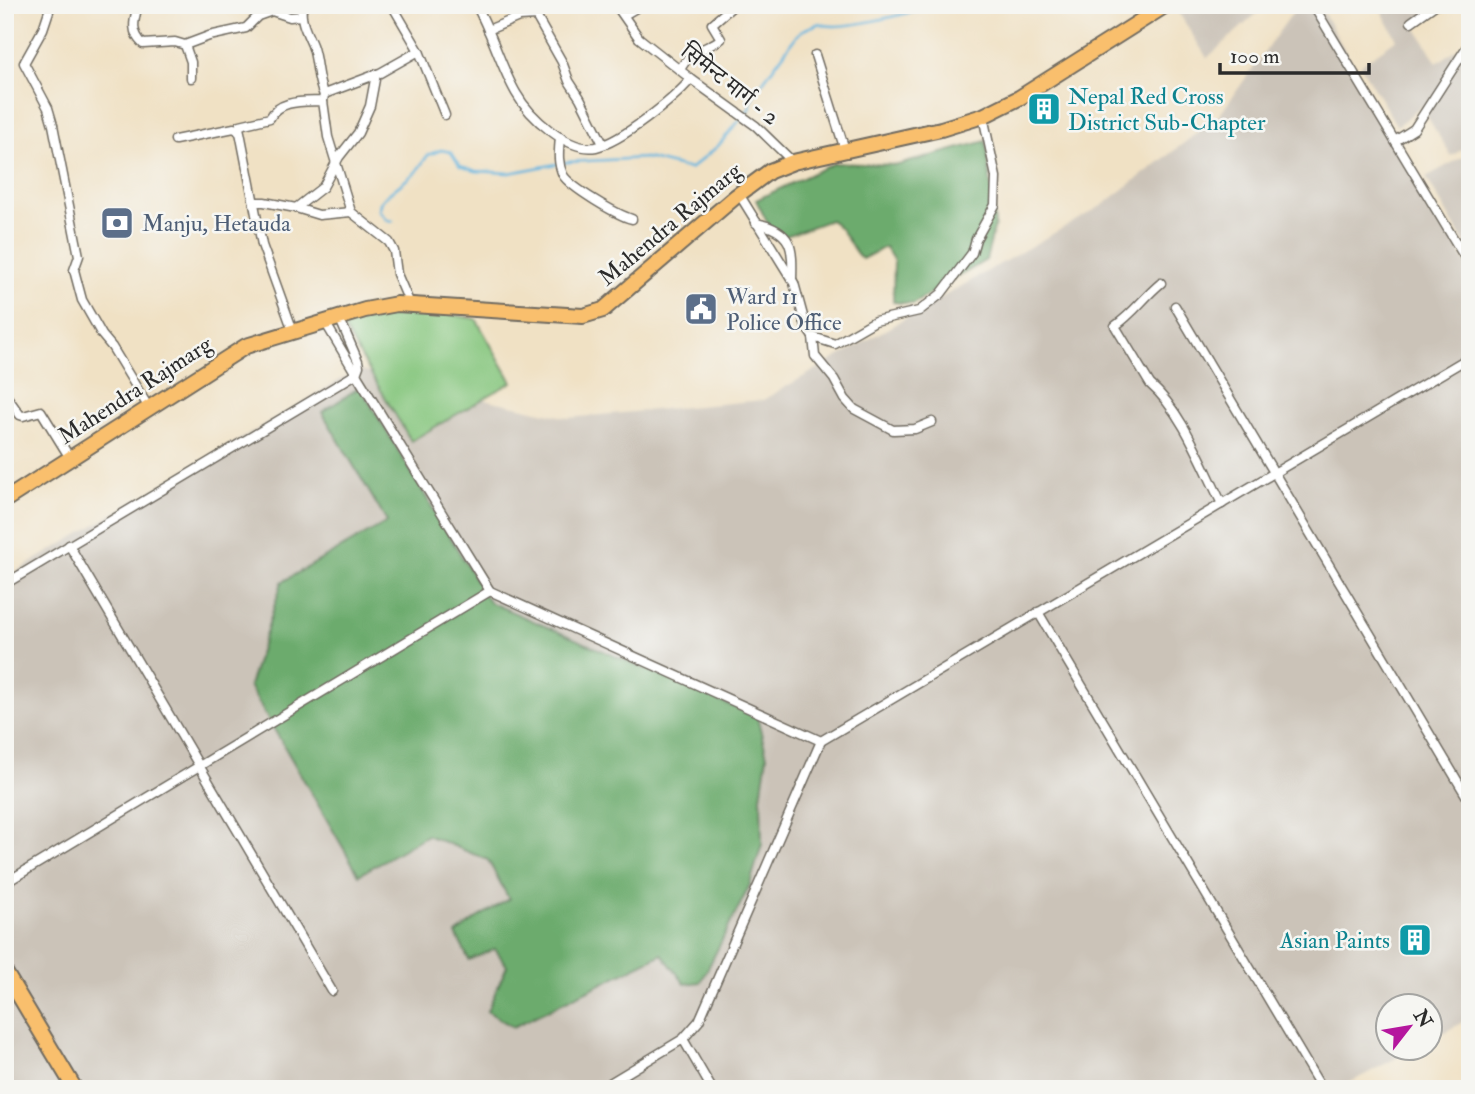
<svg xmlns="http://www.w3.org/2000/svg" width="1475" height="1094" viewBox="0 0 1475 1094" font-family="'IM FELL Double Pica','Noto Serif Devanagari',serif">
<rect width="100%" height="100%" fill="#f6f6f2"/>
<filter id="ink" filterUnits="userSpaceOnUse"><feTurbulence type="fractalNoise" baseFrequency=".0143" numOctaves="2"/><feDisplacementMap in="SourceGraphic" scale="14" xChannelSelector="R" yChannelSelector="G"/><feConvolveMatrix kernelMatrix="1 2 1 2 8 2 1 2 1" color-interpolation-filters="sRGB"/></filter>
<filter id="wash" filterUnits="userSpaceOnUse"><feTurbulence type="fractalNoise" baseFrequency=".00686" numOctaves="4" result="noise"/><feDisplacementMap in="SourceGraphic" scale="28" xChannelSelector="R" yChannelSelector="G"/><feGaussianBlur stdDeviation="1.57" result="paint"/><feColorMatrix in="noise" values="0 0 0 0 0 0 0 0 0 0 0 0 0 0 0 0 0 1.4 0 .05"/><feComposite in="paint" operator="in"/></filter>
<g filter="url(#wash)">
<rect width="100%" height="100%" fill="#f0e1c4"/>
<!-- industrial -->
<g fill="#cbc3b8">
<path d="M1174,5H1266L1207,58Z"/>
<path d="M1298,5H1319L1470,270V1018L1430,1040V1006H1388V1048L1413,1049L1338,1089H5V578L357,370L568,418L763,400L1103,205L1218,117Z"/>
<path d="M1378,5H1444L1416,27L1437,63L1470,40V145L1451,156L1421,106L1397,126L1360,65L1397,39Z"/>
<path d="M1470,153V253L1426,177Z"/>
</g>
<!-- green -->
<path fill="#86c67e" stroke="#587854" stroke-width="2" d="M400,312L443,313L476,319L512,382L411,441L342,325Z"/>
<!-- forest -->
<g fill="#6cab6d" stroke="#4c6b4c" stroke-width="2">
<path d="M986,141L995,225L986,260L913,304L893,302L894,261L885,247L862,259C849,248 845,228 830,220L783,237L769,226L756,200L834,163L898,165Z"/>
<path d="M360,387L489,602L757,717L767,756L761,797L762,844L749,887L701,982L685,984L662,954L513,1027L487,1011L507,966L495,949L469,960L456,934L477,918L509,899L488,860L427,835L359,875L249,686L282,582L387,522L322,412Z"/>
</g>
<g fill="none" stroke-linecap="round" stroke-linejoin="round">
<!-- stream -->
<path stroke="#64b5df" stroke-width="2.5" d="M393,221L387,220L379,211L380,203L386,196L416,172L428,155L441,150L451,152L460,166L476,171L509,173L567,162L646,158L690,169L718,146L749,109L754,94L797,35L803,30L820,23C834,34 916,11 936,5"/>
</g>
</g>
<g filter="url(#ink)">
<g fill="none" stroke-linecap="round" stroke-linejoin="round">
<defs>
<g id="street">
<path d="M51,5L43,29L24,63L48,108L53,125L79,256L74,270L82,300L102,335L112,347L149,408"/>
<path d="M138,5C134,20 130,32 143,44L175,42L185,45L191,62V78"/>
<path d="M306,5L302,8C300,21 307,33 312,45C318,61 316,79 324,95"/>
<path d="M392,5L419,51L445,115"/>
<path d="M476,5C492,33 500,65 516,93C529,116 567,152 596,147C621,142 674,99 691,79"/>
<path d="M616,5L639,38L691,79L756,126L793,162"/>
<path d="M1313,5L1470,266"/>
<path d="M624,15L641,5"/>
<path d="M536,16L551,5"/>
<path d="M1411,22L1435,5"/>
<path d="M488,30L519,17L536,16L562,62L569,81L580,98L603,144"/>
<path d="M185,45L209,36L246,28L258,16L272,11L290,17L301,16"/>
<path d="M815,55L845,150"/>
<path d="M680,70C689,51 705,50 721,39L712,24L734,5"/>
<path d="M239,132L240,125L270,118C280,99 304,102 323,101"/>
<path d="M560,137C559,150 557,162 563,175C570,187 617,215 632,219"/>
<path d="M175,140L234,128L240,132L262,245L293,331"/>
<path d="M1395,141L1414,129L1470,42"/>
<path d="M739,194L794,283L806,327L813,337L835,344L875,321L919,311L941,294L972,253L976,239L995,205L996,177L983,116"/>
<path d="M254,202H264L296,208L319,215L351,212"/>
<path d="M296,208L323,187L339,157L358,133L370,106L376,74"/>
<path d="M756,223C793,231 793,247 792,280"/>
<path d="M1161,283C1144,297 1133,314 1115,326L1150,384C1182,411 1203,466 1222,504"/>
<path d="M410,304L397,274L394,251L389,242L351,212L328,137L323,101L324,94L380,73L419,51"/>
<path d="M1175,306L1470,802"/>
<path d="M325,322L356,374L359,366L358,361L339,317"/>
<path d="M813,337L815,356L834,379L845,399L854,409L893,430L915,429L932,422"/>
<path d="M5,394L20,415L23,416L41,411L70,458"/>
<path d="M69,545L332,991"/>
<path d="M5,584L356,374L490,591L821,741L1470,357"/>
<path d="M1038,612L1322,1089"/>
<path d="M5,883L490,591"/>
<path d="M683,1039L712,1089"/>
<path d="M600,1089L683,1039L699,1021L821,741"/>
</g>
<g id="highway">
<path d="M5,500L246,346L365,310L397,304L583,316L603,310L735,197L770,171L793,162L941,129L983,116L1019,98L1166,5"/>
<path d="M5,972L75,1089"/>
</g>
</defs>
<!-- street casing -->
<use href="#street" stroke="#706b61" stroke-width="11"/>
<!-- highway casing -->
<use href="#highway" stroke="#706b61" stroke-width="18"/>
<!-- street -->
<use href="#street" stroke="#fff" stroke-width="8"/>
<!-- highway -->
<use href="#highway" stroke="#f9bf6d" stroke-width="14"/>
</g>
</g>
<!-- icons -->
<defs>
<symbol id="building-square" viewBox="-11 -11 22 22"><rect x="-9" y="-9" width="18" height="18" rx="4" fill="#0f9aa8" stroke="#f6f6f2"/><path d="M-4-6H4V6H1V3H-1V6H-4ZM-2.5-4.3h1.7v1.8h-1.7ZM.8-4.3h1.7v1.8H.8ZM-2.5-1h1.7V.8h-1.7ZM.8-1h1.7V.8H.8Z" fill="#fff"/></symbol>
<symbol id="bank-square" viewBox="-11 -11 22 22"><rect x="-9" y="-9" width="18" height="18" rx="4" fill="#5c6f8a" stroke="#f6f6f2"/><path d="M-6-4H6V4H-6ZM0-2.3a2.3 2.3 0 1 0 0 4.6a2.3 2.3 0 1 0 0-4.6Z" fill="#fff"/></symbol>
<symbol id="civic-square" viewBox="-11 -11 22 22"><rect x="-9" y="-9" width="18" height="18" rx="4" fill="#5c6f8a" stroke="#f6f6f2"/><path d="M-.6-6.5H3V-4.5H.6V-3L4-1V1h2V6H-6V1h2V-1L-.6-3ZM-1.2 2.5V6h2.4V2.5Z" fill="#fff"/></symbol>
</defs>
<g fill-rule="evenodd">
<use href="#building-square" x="1025" y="90" width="38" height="38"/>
<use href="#bank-square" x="98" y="204" width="38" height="38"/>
<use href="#civic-square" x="682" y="290" width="38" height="38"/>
<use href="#building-square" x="1396" y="921" width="38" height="38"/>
</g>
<g text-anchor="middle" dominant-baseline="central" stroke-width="5" stroke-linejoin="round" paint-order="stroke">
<!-- street labels -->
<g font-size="23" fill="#2b2b2b" stroke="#f6f6f2">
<text transform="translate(730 84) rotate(38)">सिमेन्ट मार्ग - 2</text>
<text transform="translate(670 224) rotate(-40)">Mahendra Rajmarg</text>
<text transform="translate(135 390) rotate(-33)">Mahendra Rajmarg</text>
</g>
<!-- culture labels -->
<g font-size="23" fill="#0d838f" stroke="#f6f6f2" text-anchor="start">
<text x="1068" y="96">Nepal Red Cross<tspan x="1068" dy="26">District Sub-Chapter</tspan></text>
<text x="1390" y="940" text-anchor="end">Asian Paints</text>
</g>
<!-- service labels -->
<g font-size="23" fill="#4e5e75" stroke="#f6f6f2" text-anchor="start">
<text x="142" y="223">Manju, Hetauda</text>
<text x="726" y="296">Ward 11<tspan x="726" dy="26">Police Office</tspan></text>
</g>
</g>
<!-- margin -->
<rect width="1475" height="1094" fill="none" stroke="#f6f6f2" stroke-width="28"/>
<!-- north arrow -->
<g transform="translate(1409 1027) rotate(59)"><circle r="33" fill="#f6f6f2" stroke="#a5a5a2" stroke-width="2"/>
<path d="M0-5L12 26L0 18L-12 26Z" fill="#b5179e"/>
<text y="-10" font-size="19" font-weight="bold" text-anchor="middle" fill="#2b2b2b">N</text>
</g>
<!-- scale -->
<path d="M1220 63v10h149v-10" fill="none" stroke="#2b2b2b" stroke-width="3.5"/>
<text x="1230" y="63" font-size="21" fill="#2b2b2b" stroke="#f6f6f2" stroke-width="5" paint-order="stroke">100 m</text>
</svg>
